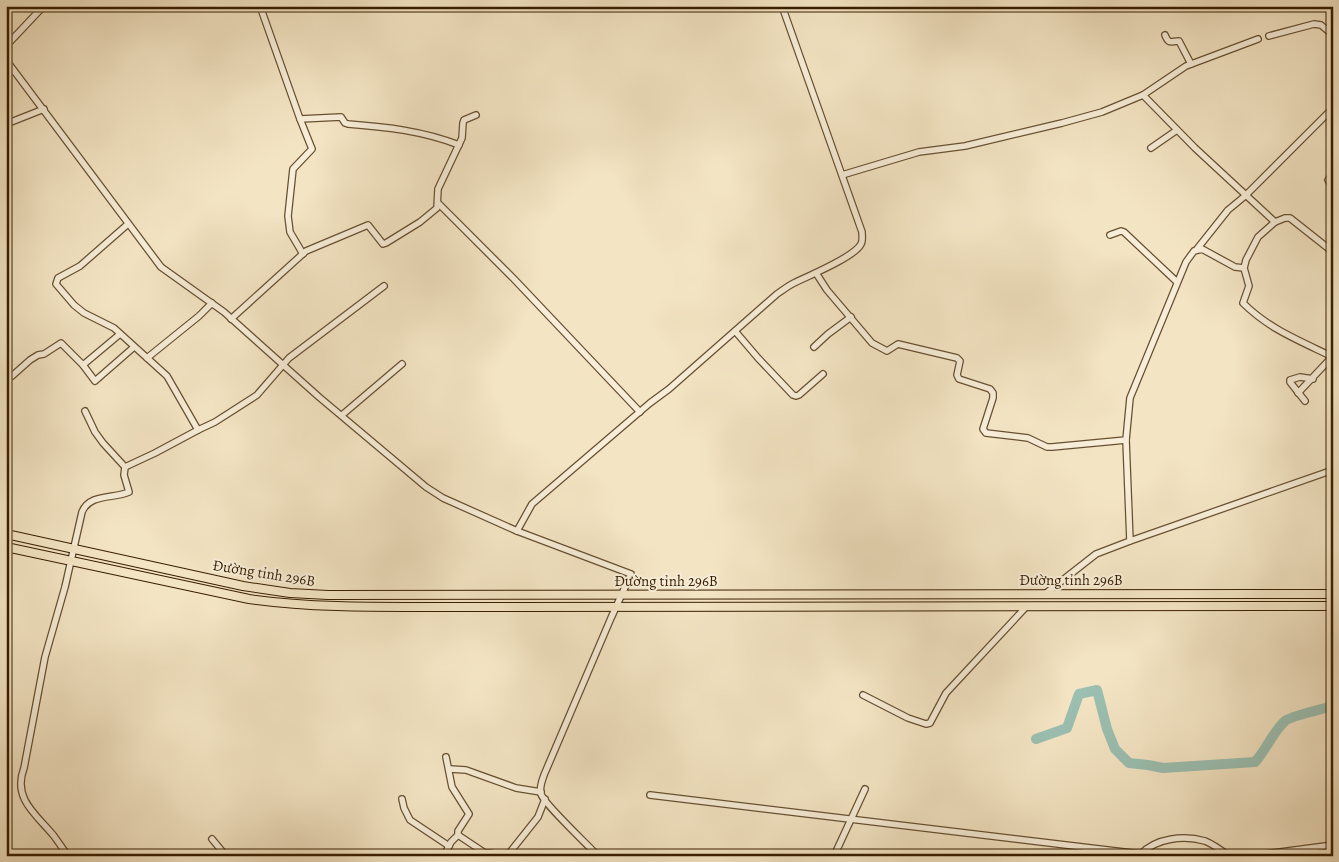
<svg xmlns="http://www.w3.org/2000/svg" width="1339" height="862" viewBox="0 0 1339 862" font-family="Alegreya,serif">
<rect width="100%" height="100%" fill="#f3e4c3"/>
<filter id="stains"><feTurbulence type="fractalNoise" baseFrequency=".004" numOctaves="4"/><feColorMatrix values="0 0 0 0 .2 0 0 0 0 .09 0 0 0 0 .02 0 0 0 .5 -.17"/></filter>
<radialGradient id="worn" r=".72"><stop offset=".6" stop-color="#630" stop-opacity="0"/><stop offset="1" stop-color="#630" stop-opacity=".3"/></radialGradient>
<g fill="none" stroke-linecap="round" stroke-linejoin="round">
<!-- river -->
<path stroke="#9bbfb1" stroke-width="10" d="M1036,739L1067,728L1079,694L1097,690L1107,729L1115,749L1129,763L1148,765L1163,768L1255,762C1267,749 1272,733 1285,721C1290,716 1323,709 1333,706"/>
<defs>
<g id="minor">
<path d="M260,6L300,119L341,117L345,123L348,124C387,127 423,131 459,145"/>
<path d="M6,8L7,6"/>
<path d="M1165,35C1169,45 1171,41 1179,41L1191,64"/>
<path d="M1269,36L1314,24L1321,25L1333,35"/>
<path d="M6,46L39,11L46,6"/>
<path d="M6,60L161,267L224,312L319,397L426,487L443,498L517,531L631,574L611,618L544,775C542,781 539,788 541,794C544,804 588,845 598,856"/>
<path d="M1143,95L1186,66L1258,39"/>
<path d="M300,119L312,149L293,169L288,216L290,232L303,254"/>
<path d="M6,124L44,109"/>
<path d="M1151,148L1177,130"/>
<path d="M1333,174L1328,180L1333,188"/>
<path d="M842,175L919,152L965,146L1062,123L1102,112L1143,95L1195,148L1275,222L1285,218H1290L1333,252"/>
<path d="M438,203L514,279L640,412"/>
<path d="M1275,222L1258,237L1246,260L1244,268L1249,286L1243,303C1269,329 1300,341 1333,357"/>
<path d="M128,224L80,266L58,278L56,284L74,305L84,313L114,328L167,376L198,430L215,422L257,395L289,358L384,286"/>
<path d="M1110,235L1121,231L1124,232L1177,282"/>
<path d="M1197,249L1228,210L1245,196L1333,108"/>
<path d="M816,273L827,290L872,343L887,351L898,344L957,358L960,361L957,375L959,379L990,389L993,393V398L983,429L986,433L1028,438L1047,447H1052L1126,440L1130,398L1186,262L1194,251L1202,249L1235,267L1244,268"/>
<path d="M231,319L306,251L368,225L383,244L386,243L420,222L437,208L438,189L462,138L463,123L464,120L476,115"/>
<path d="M735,331L758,358L793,395L796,396L799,395L823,374"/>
<path d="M814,347L828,334L851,317"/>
<path d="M147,358L199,316L212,303"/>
<path d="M83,365L95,381L134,347"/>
<path d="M12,376L30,360L38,355L44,354L61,343L83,365L120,334"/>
<path d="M1298,393L1332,357"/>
<path d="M1305,401L1290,382V380L1300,377L1313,379"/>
<path d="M85,411L95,432L103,443L125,467L155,453L198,430"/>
<path d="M342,415L402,364"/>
<path d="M517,531L532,504L650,403L669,389L777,294C783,290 788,286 794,283C808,276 855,257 861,244C863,241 862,236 862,232L782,6"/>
<path d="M1130,541L1333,470"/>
<path d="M1045,594L1096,554L1130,541L1126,440"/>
<path d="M863,695L908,718L926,724L930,723L946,693L1026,607"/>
<path d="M446,757L452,787L469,814L458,831V835L485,853H491L496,856"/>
<path d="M450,769L466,770L516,788L541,792"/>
<path d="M650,795L1141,854C1156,838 1184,835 1205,841C1213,844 1221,850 1229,856"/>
<path d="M402,799L404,808L410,820L449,846"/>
<path d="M212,839L226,856"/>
<path d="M68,856C63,849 59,843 54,836C37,815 12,799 24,768L45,657L65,587L82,512C90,493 114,499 129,492L124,475L125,467"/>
<path d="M444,856L451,842L458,835"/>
<path d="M507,856L538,817L545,799"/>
<path d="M834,856L865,789"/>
<path d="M1249,856L1333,845"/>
</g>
<g id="major">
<path d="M6,534L243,586L290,593L328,595L1333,594"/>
<path d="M6,547L249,599C313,608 378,607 443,607L1333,606"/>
</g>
</defs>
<!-- minor casing -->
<use href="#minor" stroke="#675031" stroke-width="8"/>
<!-- major casing -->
<use href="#major" stroke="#381e00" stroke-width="10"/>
<!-- minor -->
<use href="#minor" stroke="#f7edd8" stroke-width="5.5"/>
<!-- major -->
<use href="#major" stroke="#f3e4c3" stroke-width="8"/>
</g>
<g text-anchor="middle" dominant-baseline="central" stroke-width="4" stroke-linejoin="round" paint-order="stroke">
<!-- street labels -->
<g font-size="15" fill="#381e00" stroke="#f7edd8">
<text transform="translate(264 573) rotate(9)">Đường tỉnh 296B</text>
<text x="1071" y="580">Đường tỉnh 296B</text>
<text x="666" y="581">Đường tỉnh 296B</text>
</g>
</g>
<!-- margin -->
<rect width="1339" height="862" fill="none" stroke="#f3e4c3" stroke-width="25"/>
<rect x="8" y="8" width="1324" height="847" fill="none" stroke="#381e00" stroke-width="2.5"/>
<rect x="12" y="12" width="1314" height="837" fill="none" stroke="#381e00"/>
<rect width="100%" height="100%" filter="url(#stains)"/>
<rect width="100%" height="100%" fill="url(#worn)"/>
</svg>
